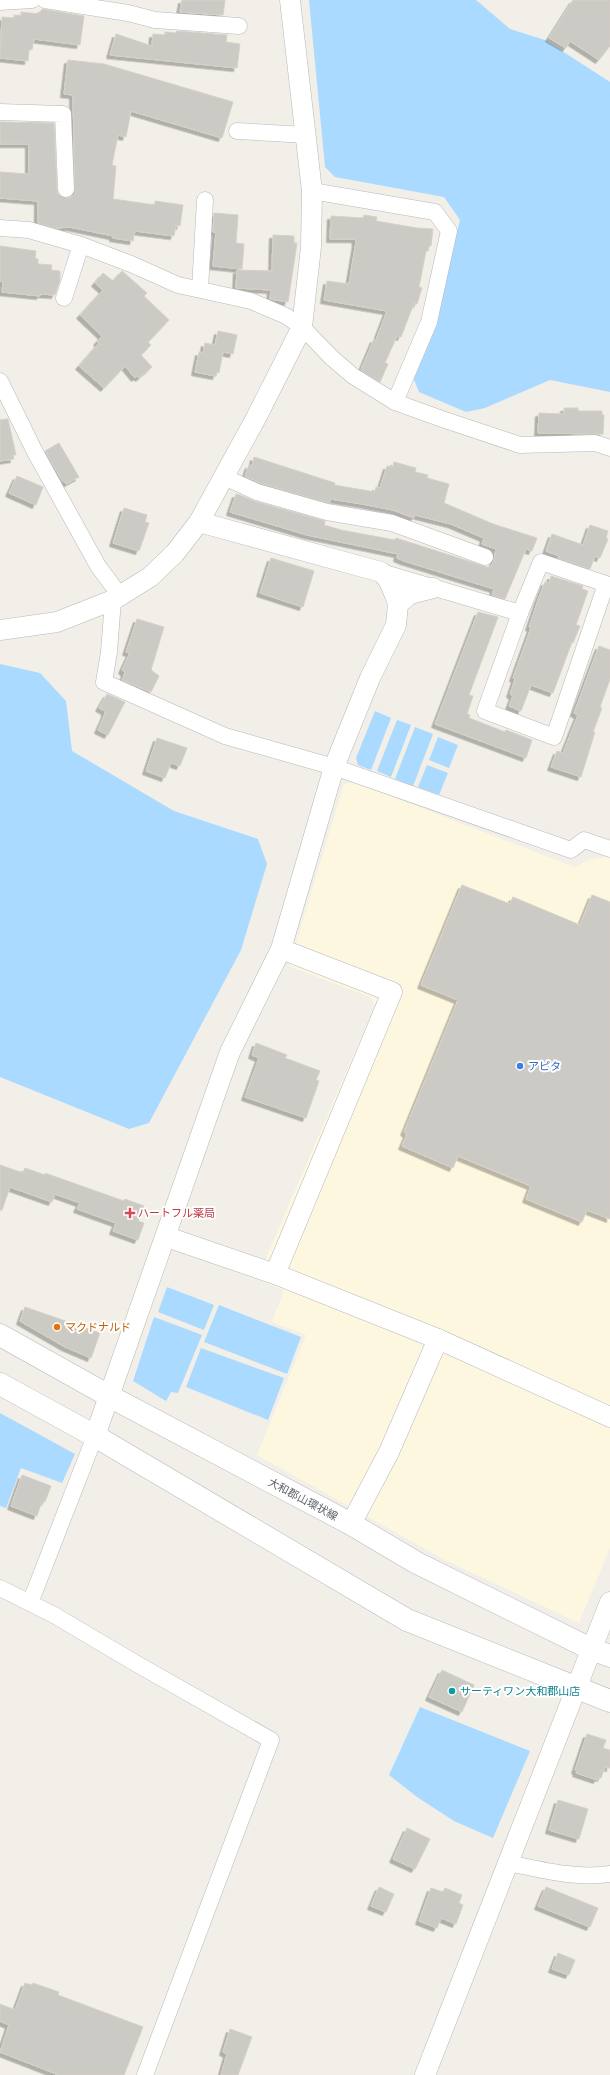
<svg xmlns="http://www.w3.org/2000/svg" width="610" height="2075" viewBox="0 0 610 2075" font-family="Mulish,'Noto Sans JP',sans-serif">
<defs>
<filter id="shadow"><feDropShadow dx="-3.5" dy="3.5" stdDeviation="0" flood-color="#0004"/></filter>
</defs>
<rect width="100%" height="100%" fill="#f1efe8"/>
<!-- commercial -->
<path fill="#fef7e0" d="M354,782L574,867L589,860L610,856V1548L579,1623L445,1560L257,1455L306,1335L272,1322L284,1290L257,1279L375,1005L370,997L289,966L344,784Z"/>
<!-- water -->
<g fill="#aadaff">
<path d="M309,0H476L510,29L545,40L610,82V392L550,380L485,408L466,412L419,392L413,377L435,320L460,220L444,197L335,177L325,167Z"/>
<path d="M0,664L40,673L66,701L72,751L174,811L258,839L267,864L241,950L149,1123L129,1129L0,1077Z"/>
<path d="M375,711L391,718L371,770L358,765L356,758Z"/>
<path d="M397,720L411,725L391,777L377,771Z"/>
<path d="M415,727L433,734L413,786L395,779Z"/>
<path d="M438,737L458,745L449,768L429,760Z"/>
<path d="M427,765L448,773L439,795L418,787Z"/>
<path d="M167,1287L214,1305L204,1330L158,1312Z"/>
<path d="M219,1305L301,1337L287,1374L204,1342Z"/>
<path d="M154,1317L202,1335L178,1393L171,1392L166,1401L133,1381Z"/>
<path d="M201,1348L284,1378L268,1420L186,1387Z"/>
<path d="M0,1413L75,1454L62,1483L21,1468L6,1508L0,1506Z"/>
<path d="M420,1707L530,1751L493,1838L454,1821L417,1797L389,1775Z"/>
</g>
<!-- building -->
<g fill="#cccac5" stroke="#d6d1c6" filter="url(#shadow)">
<path d="M182,0H225L223,15L180,12Z"/>
<path d="M573,0H610V46L599,60L570,41L566,48L549,38Z"/>
<path d="M42,9L84,16L80,45L34,39L32,50L29,49L28,61L0,58L2,17L14,18V15L21,16V12L39,14Z"/>
<path d="M177,31L227,35L226,42L240,44L237,68L110,55L116,34L152,46L153,34L165,35V32L176,33Z"/>
<path d="M68,60L104,64L233,102L222,138L131,111L126,137L118,135L112,165L116,166L113,199L155,205V201L183,205L180,226L176,225L174,236L135,231L133,241L113,238V236L70,227L56,228L38,223V201L0,198V172L29,174V144H0V122L54,123L57,190L58,194L66,198L71,197L75,193L73,95L64,94Z"/>
<path d="M214,213L238,215L236,243L244,244L242,269L213,266L216,232H213Z"/>
<path d="M364,215L377,217L376,221L417,228L433,229L431,246H429L428,251H426L419,287L422,288L417,304L414,303L401,337L397,336L385,363L388,364L380,382L361,370L374,339L376,340L387,311L324,300L327,281L349,284L356,242L355,239H330L331,216L363,218Z"/>
<path d="M273,235L294,236V243H297L288,302L270,299L271,290L236,288L237,270L272,271Z"/>
<path d="M0,246L36,251L35,258L38,259V264L52,265L51,270L60,271V280L55,295L40,294V296L2,292L3,282L0,281Z"/>
<path d="M122,271L147,293L144,296L169,320L148,342L151,345L141,355L152,367L139,378L137,376L135,378L125,366L104,388L79,366L99,343L97,342L102,336L80,315L103,290L95,283L103,273L113,281Z"/>
<path d="M218,331L237,335L233,354L223,352L219,373L217,372L216,376L195,372L199,352L203,353L205,343L215,345Z"/>
<path d="M564,408H578V411H602V415H604L603,434L538,433L539,413L564,414Z"/>
<path d="M8,419L16,455H13L14,459L0,461V420Z"/>
<path d="M59,443L79,477L66,484L64,481L63,482L45,451Z"/>
<path d="M254,457L335,483L334,485L375,492L376,487L380,488L387,466L393,467L394,462L416,468L415,472L428,475L427,478L449,484L444,503L493,524L537,538L532,551L526,549L505,599L492,595L494,589L404,561L397,558L398,554L307,535L230,512L236,494L240,495L254,501L325,521L324,525L341,530L395,540L396,538L490,568L494,561L496,549L482,544L484,538L451,524L415,515L414,518L393,510L362,504L331,499L329,503L260,483L245,476L249,465L252,466Z"/>
<path d="M17,476L43,487L36,505L9,493Z"/>
<path d="M124,508L147,515L145,522L149,523L139,551L113,543Z"/>
<path d="M590,525L608,531L606,538L608,539L600,558L595,556L590,569L558,558L559,556L546,551L552,534L583,545Z"/>
<path d="M271,558L314,571L303,607L260,593Z"/>
<path d="M551,576L583,586L582,589L588,591L576,625L580,626L573,643L572,642L553,693L531,685L521,711L509,706L513,696L510,694L515,679L513,678L531,628L529,627L538,600L545,582L549,583Z"/>
<path d="M478,612L498,617L469,695L473,696L467,714L470,715L469,718L505,732L506,730L532,740L526,758L435,724Z"/>
<path d="M137,619L164,627L151,670L159,676L151,692L122,680L125,673L122,670L130,653L126,652Z"/>
<path d="M599,646L610,650V679L600,707L602,708L593,732H595L581,777L551,767L557,751L563,753L578,715L574,713Z"/>
<path d="M107,694L125,702L108,735L98,730L105,714V711L99,708Z"/>
<path d="M157,738L187,748L180,766L171,763L165,778L146,771Z"/>
<path d="M462,885L510,904L513,897L580,925L592,895L610,902V1219L587,1210L582,1222L526,1199L531,1186L458,1156L453,1168L402,1146L407,1134L404,1132L458,1000L421,985Z"/>
<path d="M256,1043L287,1055L285,1058L320,1071L316,1080L319,1081L306,1118L245,1097L259,1058L252,1055Z"/>
<path d="M0,1165L23,1173L25,1168L45,1175V1173L124,1201L125,1199L144,1206L138,1221L144,1223L138,1240L113,1231L116,1223L77,1209L80,1203L55,1194L52,1202L10,1187L2,1210H0Z"/>
<path d="M25,1307L100,1333L91,1358L65,1347L20,1321Z"/>
<path d="M22,1475L51,1486L45,1502L42,1501L37,1516L11,1506Z"/>
<path d="M442,1670L474,1685L462,1712L429,1697Z"/>
<path d="M587,1734L606,1740L603,1748L610,1750V1768L605,1767L601,1778L598,1777L597,1780L576,1773L577,1771L575,1770Z"/>
<path d="M558,1800L588,1809L579,1839L549,1830Z"/>
<path d="M407,1828L430,1839L415,1869L393,1859Z"/>
<path d="M379,1887L394,1894L386,1912L371,1906Z"/>
<path d="M546,1887L598,1908L590,1927L538,1906Z"/>
<path d="M431,1888L443,1892L445,1888L462,1895L459,1903L463,1905L456,1924L441,1918L437,1928L419,1921Z"/>
<path d="M558,1953L575,1960L569,1975L552,1969Z"/>
<path d="M25,1983L32,1985L33,1983L59,1992L58,1995L143,2027L124,2075H59L0,2052L9,2025L0,2021V2004L15,2010Z"/>
<path d="M230,2029L252,2037L238,2075H221L227,2054L223,2052Z"/>
</g>
<g fill="none" stroke-linecap="round" stroke-linejoin="round">
<defs>
<g id="minor">
<path d="M45,0L128,13L155,20L239,26"/>
<path d="M0,2L32,0"/>
<path d="M0,112L63,114L66,189"/>
<path d="M237,131L306,135"/>
<path d="M312,191L435,212L449,231L429,322L395,402"/>
<path d="M0,228L29,230L81,245L131,264L178,285L251,301L286,316L302,327L332,358L353,376L395,402L442,419L520,445L595,443L610,448"/>
<path d="M200,289L205,200"/>
<path d="M64,298L81,245"/>
<path d="M0,381L35,452L98,566L121,597"/>
<path d="M224,477L257,492L327,512L392,523L485,557"/>
<path d="M541,562L606,584L554,737L485,711L520,613Z"/>
<path d="M381,572L520,613"/>
<path d="M113,600L109,652L104,682L225,736L334,767L571,850L584,840L610,849"/>
<path d="M0,1588L54,1615L137,1664L271,1740L145,2075"/>
<path d="M30,1603L95,1436"/>
<path d="M508,1863C543,1870 575,1879 610,1874"/>
</g>
<g id="tertiary">
<path d="M398,604L410,594L433,588"/>
<path d="M0,630L57,622L113,600L150,577L175,553L199,522L256,418L302,327L311,247L312,191L290,0"/>
<path d="M167,1237L275,1274L438,1339L610,1417"/>
<path d="M275,1274L392,992L281,949"/>
<path d="M95,1436L230,1052L281,949L334,767L370,678L396,625L398,604L395,595L388,579L381,572L199,522"/>
<path d="M351,1524L389,1452L438,1339"/>
<path d="M425,2075L610,1602"/>
</g>
<g id="secondary">
<path d="M0,1335L109,1396L351,1524L417,1563L591,1649L610,1656"/>
<path d="M0,1384L95,1436L407,1620L610,1701"/>
</g>
</defs>
<!-- minor casing -->
<use href="#minor" stroke="#b5b8bc" stroke-width="17"/>
<!-- tertiary casing -->
<use href="#tertiary" stroke="#b5b8bc" stroke-width="21"/>
<!-- secondary casing -->
<use href="#secondary" stroke="#b6babf" stroke-width="23"/>
<!-- minor -->
<use href="#minor" stroke="#fff" stroke-width="16"/>
<!-- tertiary -->
<use href="#tertiary" stroke="#fff" stroke-width="20"/>
<!-- secondary -->
<use href="#secondary" stroke="#fff" stroke-width="22"/>
</g>
<!-- markers -->
<circle fill="#3f7fe0" stroke="#fff" stroke-width="1.5" cx="520" cy="1066" r="4"/>
<path fill="#e0444e" stroke="#fff" stroke-width="1.5" d="M128 1207h4v4h4v4h-4v4h-4v-4h-4v-4h4z"/>
<circle fill="#e8710a" stroke="#fff" stroke-width="1.5" cx="57" cy="1327" r="4"/>
<circle fill="#0f9aa8" stroke="#fff" stroke-width="1.5" cx="452" cy="1691" r="4"/>
<g text-anchor="middle" dominant-baseline="central" stroke-width="4" stroke-linejoin="round" paint-order="stroke">
<!-- shop labels -->
<g font-size="11" fill="#366cbe" stroke="#fff" text-anchor="start">
<text x="528" y="1066">アピタ</text>
</g>
<!-- health labels -->
<g font-size="11" fill="#be3a42" stroke="#fff" text-anchor="start">
<text x="138" y="1213">ハートフル薬局</text>
</g>
<!-- food labels -->
<g font-size="11" fill="#c56008" stroke="#fff" text-anchor="start">
<text x="65" y="1327">マクドナルド</text>
</g>
<!-- street labels -->
<g font-size="11" fill="#5f6368" stroke="#fff">
<text transform="translate(303 1499) rotate(28)">大和郡山環状線</text>
</g>
<!-- culture labels -->
<g font-size="11" fill="#0d838f" stroke="#fff" text-anchor="start">
<text x="460" y="1691">サーティワン大和郡山店</text>
</g>
</g>
</svg>
